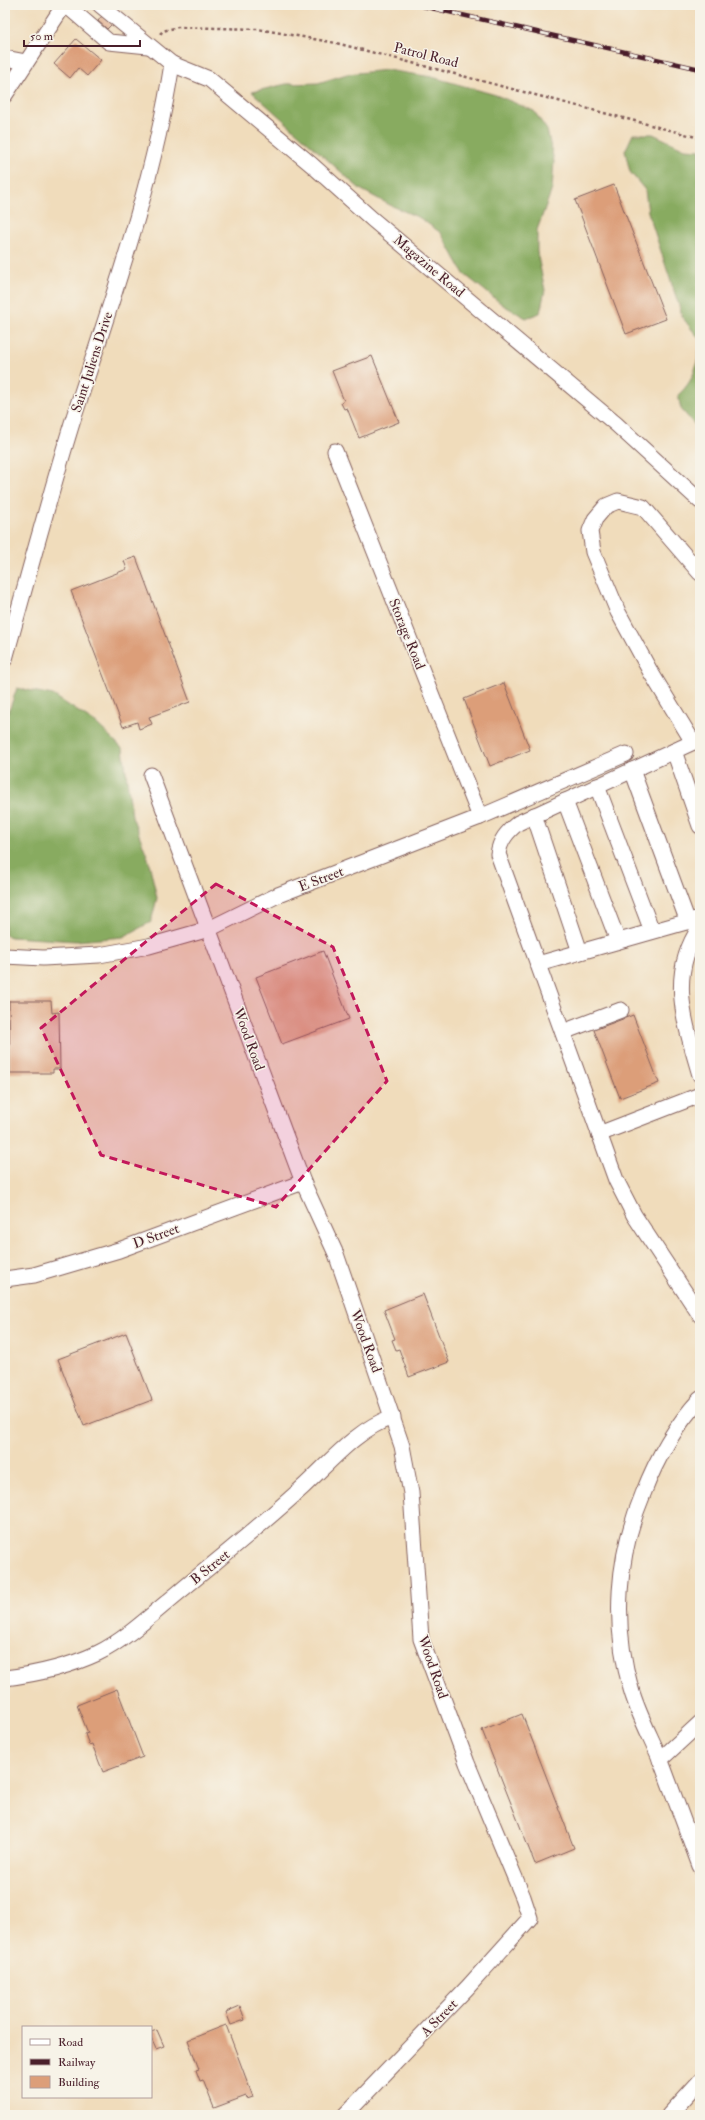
<svg xmlns="http://www.w3.org/2000/svg" width="705" height="2120" viewBox="0 0 705 2120" font-family="'IM FELL Double Pica',serif">
<rect width="100%" height="100%" fill="#f7f3e8"/>
<filter id="ink" filterUnits="userSpaceOnUse"><feTurbulence type="fractalNoise" baseFrequency=".025" numOctaves="2"/><feDisplacementMap in="SourceGraphic" scale="8" xChannelSelector="R" yChannelSelector="G"/><feConvolveMatrix kernelMatrix="1 2 1 2 8 2 1 2 1" color-interpolation-filters="sRGB"/></filter>
<filter id="wash" filterUnits="userSpaceOnUse"><feTurbulence type="fractalNoise" baseFrequency=".012" numOctaves="4" result="noise"/><feDisplacementMap in="SourceGraphic" scale="16" xChannelSelector="R" yChannelSelector="G"/><feGaussianBlur stdDeviation="0.9" result="paint"/><feColorMatrix in="noise" values="0 0 0 0 0 0 0 0 0 0 0 0 0 0 0 0 0 1.4 0 .05"/><feComposite in="paint" operator="in"/></filter>
<g filter="url(#wash)">
<rect width="100%" height="100%" fill="#f0dcbb"/>
<!-- forest -->
<g fill="#88ab60" stroke="#696546">
<path d="M387,70L432,77L496,95L534,111L547,130L554,161L552,189L537,230V252L545,290L540,313L526,318L503,305L464,274L441,233L420,218L390,205L360,189L252,92L286,84L318,83L347,74Z"/>
<path d="M633,134H653L685,149L700,150V340L683,318L648,212L645,190L630,172L625,151Z"/>
<path d="M700,345V431L681,409L678,395C694,381 697,366 700,345Z"/>
<path d="M17,688L53,695L97,724L123,749L132,816L148,858L157,898L151,922L123,937L76,941L11,937L5,935V722Z"/>
</g>
<g id="blocks">
<!-- building -->
<g fill="#dc9e79">
<path d="M102,16L112,24L107,29L98,21Z"/>
<path d="M76,39L101,60L87,76L78,68L70,78L54,64Z"/>
<path d="M614,185L666,319L626,334L575,200Z"/>
<path d="M372,356L399,422L359,438L347,408L344,409L341,403L344,401L332,371Z"/>
<path d="M136,557L190,702L149,717L152,724L139,729L137,722L123,727L71,591L127,569L124,561Z"/>
<path d="M504,683L530,750L490,766L464,699Z"/>
<path d="M323,951L349,1019L282,1044L256,977Z"/>
<path d="M9,1001H51L52,1013L59,1012L60,1069H53V1073H10Z"/>
<path d="M633,1015L659,1083L620,1098L594,1030Z"/>
<path d="M423,1294L449,1362L409,1377L399,1349L396,1350L392,1340L395,1339L384,1310Z"/>
<path d="M126,1333L152,1400L84,1426L58,1359Z"/>
<path d="M117,1689L143,1757L103,1772L92,1744L89,1745L85,1734L88,1733L77,1705Z"/>
<path d="M522,1714L574,1848L535,1864L482,1730Z"/>
<path d="M240,2006L245,2020L231,2025L226,2012Z"/>
<path d="M226,2025L253,2097L247,2099L246,2096L214,2108L203,2080L200,2081L196,2070L199,2069L188,2040Z"/>
<path d="M157,2030L164,2046L156,2049L151,2038V2032Z"/>
</g>
</g>
</g>
<g filter="url(#ink)">
<use href="#blocks" fill-opacity="0" stroke="#84615d" stroke-width="1"/>
<g fill="none" stroke-linecap="round" stroke-linejoin="round">
<defs>
<g id="minor">
<path d="M66,5L109,42L148,46"/>
<path d="M100,5L172,64L209,79L312,165L372,219L616,424L700,501"/>
<path d="M5,58L26,62"/>
<path d="M5,95L64,5"/>
<path d="M335,451L480,817"/>
<path d="M5,659C27,580 48,501 72,423C110,305 153,186 172,64"/>
<path d="M700,739L518,823C507,832 500,840 498,854L616,1180L634,1215L700,1315"/>
<path d="M693,742L650,671L618,612L593,552L590,531L595,519L606,506L618,501L643,507L700,573"/>
<path d="M674,751L700,826"/>
<path d="M632,770L688,922"/>
<path d="M151,775L286,1137L303,1182L336,1254L402,1446L411,1493L421,1639L467,1763L523,1897L530,1918L467,1988L345,2115"/>
<path d="M597,786L652,931"/>
<path d="M565,801L618,941"/>
<path d="M534,815L580,952"/>
<path d="M700,927C667,976 685,1022 700,1075"/>
<path d="M5,956L43,958L99,955L149,946L209,929L278,895L480,817L626,754"/>
<path d="M538,964L700,918"/>
<path d="M563,1032L621,1010"/>
<path d="M599,1134L700,1095"/>
<path d="M5,1279L34,1275L119,1250L303,1182"/>
<path d="M700,1399C675,1426 656,1460 643,1494C617,1556 612,1624 631,1689C638,1714 651,1737 661,1761C674,1796 687,1831 700,1866"/>
<path d="M5,1678C38,1674 68,1667 98,1653C124,1641 156,1611 178,1593C220,1558 263,1524 303,1487C330,1462 358,1428 393,1417"/>
<path d="M660,1760L700,1723"/>
<path d="M669,2115L700,2081"/>
</g>
</defs>
<!-- minor casing -->
<use href="#minor" stroke="#84615d" stroke-width="17"/>
<!-- path -->
<path stroke="#84615d" stroke-width="2.5" stroke-dasharray="3 3" stroke-linecap="butt" d="M160,34L163,31L178,27L258,29L336,43L700,138"/>
<!-- minor -->
<use href="#minor" stroke="#fff" stroke-width="15"/>
<defs>
<path id="rail" d="M418,5L700,69"/>
</defs>
<!-- rail casing -->
<use href="#rail" stroke="#4a1f2b" stroke-width="4.5"/>
<!-- rail -->
<use href="#rail" stroke="#f7f3e8" stroke-width="3" stroke-dasharray="9" stroke-linecap="butt"/>
</g>
</g>
<!-- marked area -->
<path fill="#c2185b" fill-opacity="0.2" stroke="#c2185b" stroke-width="3" stroke-dasharray="8 5" stroke-linejoin="round" d="M216,884L333,947L387,1081L276,1207L101,1155L41,1028Z"/>
<g text-anchor="middle" dominant-baseline="central" stroke-width="3" stroke-linejoin="round" paint-order="stroke">
<!-- street labels -->
<g font-size="14" fill="#4a1f2b" stroke="#f7f3e8">
<text transform="translate(426 55) rotate(14)">Patrol Road</text>
<text transform="translate(429 266) rotate(40)">Magazine Road</text>
<text transform="translate(92 362) rotate(-72)">Saint Juliens Drive</text>
<text transform="translate(407 634) rotate(68)">Storage Road</text>
<text transform="translate(321 879) rotate(-21)">E Street</text>
<text transform="translate(249 1039) rotate(70)">Wood Road</text>
<text transform="translate(156 1236) rotate(-20)">D Street</text>
<text transform="translate(366 1341) rotate(70)">Wood Road</text>
<text transform="translate(210 1567) rotate(-39)">B Street</text>
<text transform="translate(433 1667) rotate(71)">Wood Road</text>
<text transform="translate(439 2018) rotate(-46)">A Street</text>
</g>
</g>
<!-- margin -->
<rect width="705" height="2120" fill="none" stroke="#f7f3e8" stroke-width="20"/>
<!-- legend -->
<rect x="22" y="2026" width="130" height="72" fill="#f7f3e8" stroke="#b29e9c"/>
<rect x="30" y="2039" width="20" height="6" fill="#ffffff" stroke="#b29e9c"/>
<text x="58" y="2046" font-size="12" fill="#4a1f2b">Road</text>
<rect x="30" y="2059" width="20" height="6" fill="#4a1f2b" stroke="#b29e9c"/>
<text x="58" y="2066" font-size="12" fill="#4a1f2b">Railway</text>
<rect x="30" y="2076" width="20" height="12" fill="#dc9e79" stroke="#b29e9c"/>
<text x="58" y="2086" font-size="12" fill="#4a1f2b">Building</text>
<!-- scale -->
<path d="M24 40v6h116v-6" fill="none" stroke="#4a1f2b" stroke-width="2"/>
<text x="30" y="40" font-size="12" fill="#4a1f2b" stroke="#f7f3e8" stroke-width="3" paint-order="stroke">50 m</text>
</svg>
